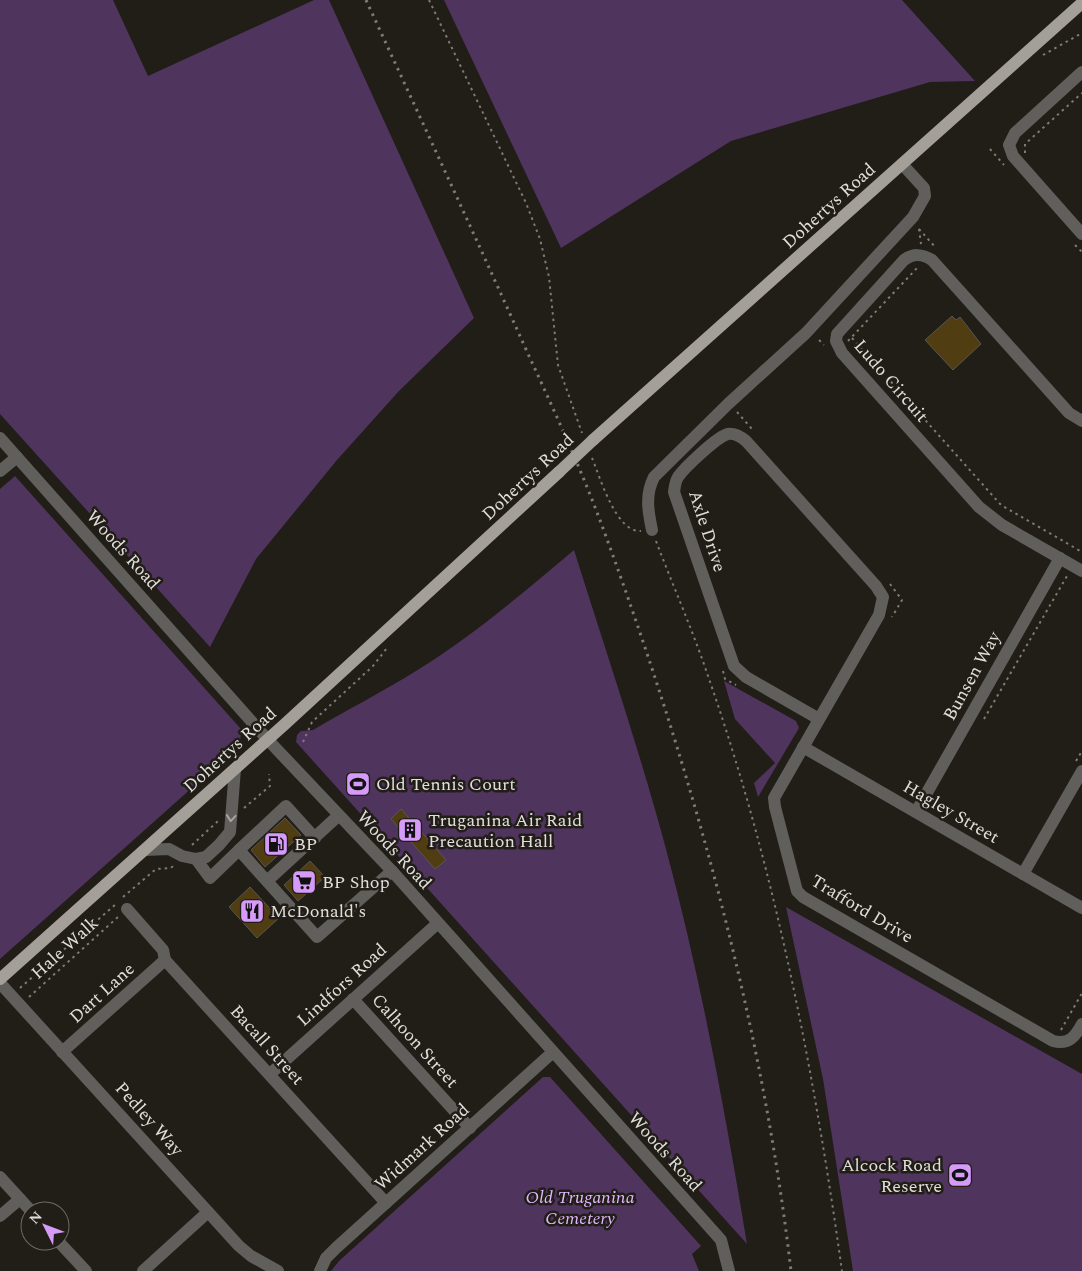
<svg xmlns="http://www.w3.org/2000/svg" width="1082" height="1271" viewBox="0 0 1082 1271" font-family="Spectral,serif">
<rect width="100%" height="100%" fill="#211d17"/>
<!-- green -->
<g fill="#4f345e">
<path d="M0,0H113L148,76L314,0H329L474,318L399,391L337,460L256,559L210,647L0,414Z"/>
<path d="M444,0H902L975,81L930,82L731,141L561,248Z"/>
<path d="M15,476L241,729L240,745L0,959V489Z"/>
<path d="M574,550C605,649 639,748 666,849C701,979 725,1111 747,1244L296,742L297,735L301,731L313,730C347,710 382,692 416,671C473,636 524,592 574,550Z"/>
<path d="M724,681L796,721L799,728L758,797L754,783L775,763L735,719Z"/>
<path d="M786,907L1082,1074V1271H853L823,1079Z"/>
<path d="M543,1077H550L701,1246L692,1254L699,1271H331L339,1261Z"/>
</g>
<!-- building -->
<g fill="#503d12" stroke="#5a564f">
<path d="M952,316L956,320L960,317L981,344L953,370L925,340Z"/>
<path d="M401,809L446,860L435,869L391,819Z"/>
<path d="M285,818L301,835L265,867L251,850Z"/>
<path d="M310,861L325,877L298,901L284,885Z"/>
<path d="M250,887L279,918L257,938L229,907Z"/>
</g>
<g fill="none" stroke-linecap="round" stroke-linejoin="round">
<!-- path -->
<g stroke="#7e7a75" stroke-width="2" stroke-dasharray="2.5 4" stroke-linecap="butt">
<path d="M429,0L526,203L540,239L549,277L558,365L582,433"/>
<path d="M1043,55L1082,33"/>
<path d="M990,149L1004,165"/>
<path d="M1025,153V144L1082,93"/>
<path d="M919,229L936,248"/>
<path d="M919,229L921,244"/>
<path d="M1075,245L1082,252"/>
<path d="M852,338L1001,505L1082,552"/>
<path d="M819,340L824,345"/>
<path d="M848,341L918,267"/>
<path d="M737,412L752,429"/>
<path d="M592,458C600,477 616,533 641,531"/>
<path d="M656,541C673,586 693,631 708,676C775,868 814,1070 842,1271"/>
<path d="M890,584L902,600L892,617"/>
<path d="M723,671L725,679L736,685"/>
<path d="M984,719L1067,576"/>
<path d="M303,742L312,722L373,666L387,648"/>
<path d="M1076,761L1082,751"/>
<path d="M244,808L270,786L269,774"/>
<path d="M192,845L218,821"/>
<path d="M123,897L156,869L171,868L174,865"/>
<path d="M20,988L116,904"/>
<path d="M29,997L118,917"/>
<path d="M1061,1030L1082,993"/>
</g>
<!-- minor -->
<g stroke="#605f5b" stroke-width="12">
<path d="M1082,72L1015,133L1009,145L1013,156L1082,234"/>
<path d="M1082,421L1069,413L932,260C922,254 914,253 904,260L837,334L836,341L842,353L979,507L1002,525L1082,571"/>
<path d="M0,438L268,740L392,871L721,1240L729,1271"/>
<path d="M0,471L17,457"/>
<path d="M652,530C648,511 645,495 654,477L728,404L806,333L913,217L925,196L924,188L902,164"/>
<path d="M819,719L746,677L734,666L674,492C675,486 675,482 678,477C685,467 718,436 728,434C735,433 741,437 746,441L876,586L883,597L879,615L774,798L775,807L797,891L803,897L1053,1041C1069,1045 1075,1037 1082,1024"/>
<path d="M803,747L1082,908"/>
<path d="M916,812L1060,558"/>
<path d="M145,850L169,849L182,856L196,859L206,857L219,845L230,832L235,769"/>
<path d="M239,850L286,806L315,838"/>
<path d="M196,859L210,878L239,850L317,937L392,871"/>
<path d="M1023,874L1082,771"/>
<path d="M267,881L338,816"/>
<path d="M127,909L163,950L165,960L386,1203"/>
<path d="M0,983L239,1246L251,1256L278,1271"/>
<path d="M353,999L470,1128"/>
<path d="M62,1052L165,960"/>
<path d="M270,1074L438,923"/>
<path d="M0,1177L31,1211"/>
<path d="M0,1216L20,1199"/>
<path d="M58,1241L86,1271"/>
<path d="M143,1271L208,1212"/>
<path d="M320,1271L326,1258L336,1248L553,1052"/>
</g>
<!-- major -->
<g stroke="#a4a099" stroke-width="12">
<path d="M593,440L1082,3"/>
<path d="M0,979L285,724L559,472"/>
</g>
<!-- rail -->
<path stroke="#7f7c77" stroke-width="3" stroke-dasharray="2.5 5" stroke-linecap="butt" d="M366,0C419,115 472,229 524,345C552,406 581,468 604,531C691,768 762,1020 791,1271"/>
<!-- major-bridge -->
<path stroke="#a4a099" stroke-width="12" d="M559,472L593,440"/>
</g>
<!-- one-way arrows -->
<defs><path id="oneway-chevron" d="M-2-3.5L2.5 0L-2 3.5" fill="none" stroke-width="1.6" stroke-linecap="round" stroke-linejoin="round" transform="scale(1.25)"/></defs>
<use stroke="#a8a5a1" href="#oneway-chevron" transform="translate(231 818) rotate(95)"/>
<!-- icons -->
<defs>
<symbol id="stadium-square" viewBox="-11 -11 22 22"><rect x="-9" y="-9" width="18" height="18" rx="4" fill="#d69bf9" stroke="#211d17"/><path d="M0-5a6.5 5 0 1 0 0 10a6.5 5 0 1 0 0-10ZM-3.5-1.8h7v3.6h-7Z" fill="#111"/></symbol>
<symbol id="building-square" viewBox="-11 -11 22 22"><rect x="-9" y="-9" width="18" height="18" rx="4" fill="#d69bf9" stroke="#211d17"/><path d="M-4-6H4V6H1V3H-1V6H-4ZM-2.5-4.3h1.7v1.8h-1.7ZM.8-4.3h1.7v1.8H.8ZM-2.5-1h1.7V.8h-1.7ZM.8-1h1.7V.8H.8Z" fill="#111"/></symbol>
<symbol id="fuel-square" viewBox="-11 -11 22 22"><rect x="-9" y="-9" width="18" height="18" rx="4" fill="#d69bf9" stroke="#211d17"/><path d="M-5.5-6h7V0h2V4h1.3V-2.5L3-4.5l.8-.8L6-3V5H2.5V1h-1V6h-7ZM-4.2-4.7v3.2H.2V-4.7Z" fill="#111"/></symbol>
<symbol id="supermarket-square" viewBox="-11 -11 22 22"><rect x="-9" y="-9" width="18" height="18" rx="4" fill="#d69bf9" stroke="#211d17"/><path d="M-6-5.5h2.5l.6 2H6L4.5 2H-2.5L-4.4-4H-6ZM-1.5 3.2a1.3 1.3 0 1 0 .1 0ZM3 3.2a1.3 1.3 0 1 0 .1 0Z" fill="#111"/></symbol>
<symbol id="restaurant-square" viewBox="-11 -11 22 22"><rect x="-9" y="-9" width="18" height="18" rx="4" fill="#d69bf9" stroke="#211d17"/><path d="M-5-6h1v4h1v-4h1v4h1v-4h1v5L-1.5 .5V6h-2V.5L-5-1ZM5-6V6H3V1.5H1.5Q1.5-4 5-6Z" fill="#111"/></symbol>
</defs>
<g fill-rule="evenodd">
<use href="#stadium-square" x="344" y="770" width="28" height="28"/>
<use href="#building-square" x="396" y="816" width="28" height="28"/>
<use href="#fuel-square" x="262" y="830" width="28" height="28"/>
<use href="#supermarket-square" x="290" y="868" width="28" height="28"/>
<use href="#restaurant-square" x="238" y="897" width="28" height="28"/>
<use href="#stadium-square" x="946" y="1161" width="28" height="28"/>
</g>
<g text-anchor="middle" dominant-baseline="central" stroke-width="5" stroke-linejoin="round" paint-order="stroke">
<!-- street labels -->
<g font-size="18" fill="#e2dfdb" stroke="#211d17">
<text transform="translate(829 206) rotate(-42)">Dohertys Road</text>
<text transform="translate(891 381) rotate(49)">Ludo Circuit</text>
<text transform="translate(528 477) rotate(-43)">Dohertys Road</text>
<text transform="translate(707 531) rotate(72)">Axle Drive</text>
<text transform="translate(123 550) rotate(48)">Woods Road</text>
<text transform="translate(972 676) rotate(-61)">Bunsen Way</text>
<text transform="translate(230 750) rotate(-42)">Dohertys Road</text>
<text transform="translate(951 812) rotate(30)">Hagley Street</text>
<text transform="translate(394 850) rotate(47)">Woods Road</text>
<text transform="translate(862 909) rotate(31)">Trafford Drive</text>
<text transform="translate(65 948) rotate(-42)">Hale Walk</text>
<text transform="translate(342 985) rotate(-42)">Lindfors Road</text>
<text transform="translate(102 993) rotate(-42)">Dart Lane</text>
<text transform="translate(415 1041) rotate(48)">Calhoon Street</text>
<text transform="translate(267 1045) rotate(48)">Bacall Street</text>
<text transform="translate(149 1119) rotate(48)">Pedley Way</text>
<text transform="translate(422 1147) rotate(-42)">Widmark Road</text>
<text transform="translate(665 1152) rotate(48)">Woods Road</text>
</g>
<!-- poi labels -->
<g font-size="18" fill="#e2dfdb" stroke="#211d17" text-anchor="start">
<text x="376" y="784">Old Tennis Court</text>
<text x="428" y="820">Truganina Air Raid<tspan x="428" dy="21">Precaution Hall</tspan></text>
<text x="294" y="844">BP</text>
<text x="322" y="882">BP Shop</text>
<text x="270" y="911">McDonald's</text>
<text x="942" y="1165" text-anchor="end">Alcock Road<tspan x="942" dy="21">Reserve</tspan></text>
</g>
<!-- park labels -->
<g font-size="18" font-style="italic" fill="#e3b6ff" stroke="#211d17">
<text x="580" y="1197">Old Truganina<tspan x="580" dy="21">Cemetery</tspan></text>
</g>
</g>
<!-- north arrow -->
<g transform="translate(45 1226) rotate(312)"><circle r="24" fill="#211d17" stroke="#6e6b65"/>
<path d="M0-4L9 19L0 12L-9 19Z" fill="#d69bf9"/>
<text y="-8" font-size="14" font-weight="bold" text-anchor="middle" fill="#e2dfdb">N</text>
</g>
</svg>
